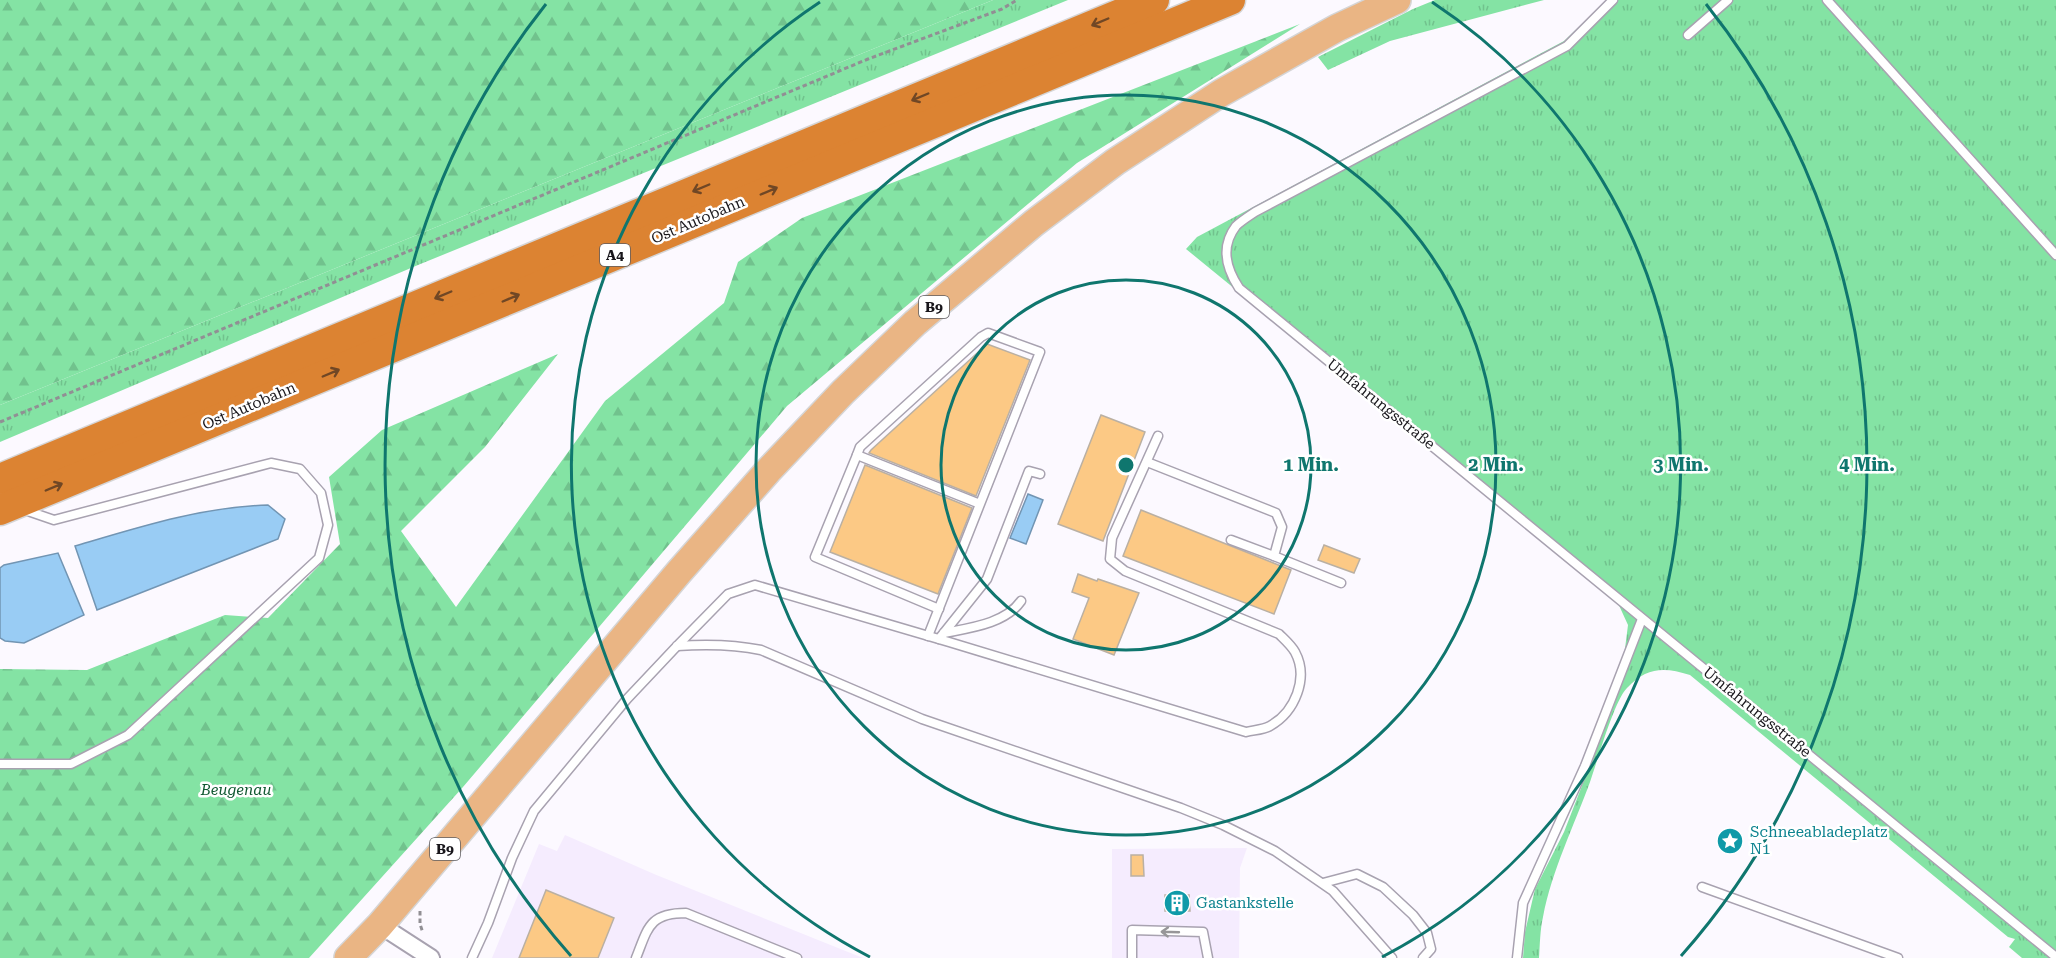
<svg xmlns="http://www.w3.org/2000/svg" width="2056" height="958" viewBox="0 0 2056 958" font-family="'Roboto Serif',serif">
<defs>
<pattern id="grass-tufts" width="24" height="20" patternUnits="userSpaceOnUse" patternTransform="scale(1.5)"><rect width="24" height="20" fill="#84e3a4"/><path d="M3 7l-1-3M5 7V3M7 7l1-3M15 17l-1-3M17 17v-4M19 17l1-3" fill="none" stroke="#71c28d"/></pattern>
<pattern id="forest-firs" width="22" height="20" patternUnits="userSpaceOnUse" patternTransform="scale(1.5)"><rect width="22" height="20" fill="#84e3a4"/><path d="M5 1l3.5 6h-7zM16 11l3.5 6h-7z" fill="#71c28d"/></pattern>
</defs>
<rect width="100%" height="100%" fill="#fcf9ff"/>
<!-- built -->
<g fill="#f5ecfe">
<path d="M565,835L654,874L863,958H492L539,844L557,851Z"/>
<path d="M1247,848L1240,868L1239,958H1112V849Z"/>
</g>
<!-- grass -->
<g fill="url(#grass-tufts)">
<path d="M993,0H1068L418,265L0,442V405Z"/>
<path d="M1435,0H1544L1390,41L1328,70L1318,57L1413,9Z"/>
<path d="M1607,0H2056V958H2022L2009,947L2015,939L2008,937L1690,675C1664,667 1647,667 1627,688C1614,701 1597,762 1590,782C1574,826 1552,870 1543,917C1540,930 1540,944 1539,958H1523L1525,932L1535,889L1564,832L1620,688L1628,625L1617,601L1186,249L1197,237L1564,41Z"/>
</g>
<!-- forest -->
<g fill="url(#forest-firs)">
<path d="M0,0H993L0,405Z"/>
<path d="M1300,24L1077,163L787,406L463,787L309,958H0V669L87,670L225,615L268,618L340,544L329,477L382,430L558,354L485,447L401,531L456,607L605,401L724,303L738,262L802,218Z"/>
</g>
<!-- water -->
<g fill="#99ccf4" stroke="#7295b3" stroke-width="1.5">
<path d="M1028,494L1043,500L1026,544L1010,538Z"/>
<path d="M268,505L285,519L278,539L97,610L75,546C139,527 201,507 268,505Z"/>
<path d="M58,553L84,615L24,643L5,641L0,638V568L4,565Z"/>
</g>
<!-- building -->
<g fill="#fcc985" stroke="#bab0a3" stroke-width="1.5">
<path d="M987,344L1030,360L976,496L869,453L871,450Z"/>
<path d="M1101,415L1145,432L1103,541L1058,524Z"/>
<path d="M865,465L972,508L938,594L830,552Z"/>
<path d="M1141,510L1291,570L1274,614L1123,556Z"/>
<path d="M1324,545L1360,559L1354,573L1318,560Z"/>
<path d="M1078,574L1097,581L1098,579L1139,593L1114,655L1073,639L1089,598L1072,592Z"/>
<path d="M1131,855H1143L1144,876H1131Z"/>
<path d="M546,890L614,918L598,958H519Z"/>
<path d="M1165,895H1189L1190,911H1165Z"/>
</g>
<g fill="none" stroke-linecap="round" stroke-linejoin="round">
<defs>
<g id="lane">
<path d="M1613,0L1567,46L1255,212C1249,216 1241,221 1236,226C1220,247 1226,268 1239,288L2056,957"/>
<path d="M1827,0L2056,255"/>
<path d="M1688,35L1728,0"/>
<path d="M857,455L815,557L939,609"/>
<path d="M1147,462L1276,513L1282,527L1274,556L1341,583"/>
<path d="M1231,540L1274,556"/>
<path d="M944,633C969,628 1005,624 1021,601"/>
<path d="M928,636L1040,352L988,333L981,337L860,447L857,455L980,504"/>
<path d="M939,639L987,579L1029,471L1040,474"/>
<path d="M677,646C706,644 732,644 761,650L922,719L1181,808L1223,825L1275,851L1333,891L1392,958"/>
<path d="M0,764H71L128,735L319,558L328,525L321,493L300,469L271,463L54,520L22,509"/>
<path d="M1323,883L1357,874L1383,887L1413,915L1427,933L1431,949L1423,958"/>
<path d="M1702,887L1898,958"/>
<path d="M472,958L488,923L512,858L534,811L627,699L677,646L728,594L755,585L949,642L1246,732C1253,730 1263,730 1270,726C1295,712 1309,678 1295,652C1291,645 1284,639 1279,634L1125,571L1110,559L1112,538L1158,436"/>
<path d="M636,958C648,928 649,913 686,913L797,958"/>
<path d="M1132,958V930L1203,932L1208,958"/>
<path d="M1517,958L1523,903L1585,766L1642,619"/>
</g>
<path id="street" d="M380,925L431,958"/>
<path id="primary" d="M348,958L380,925L679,572L768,471L843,392L915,323L1034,223L1115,162L1221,93L1337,28L1397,0"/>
<g id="highway">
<path d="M0,479L1154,0"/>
<path d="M0,510L1230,0"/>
</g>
</defs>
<!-- lane casing -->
<use href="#lane" stroke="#a8a2b0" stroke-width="11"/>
<!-- street casing -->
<use href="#street" stroke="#a8a2b0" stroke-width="20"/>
<!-- primary casing -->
<use href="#primary" stroke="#d5d5d6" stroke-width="30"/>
<!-- highway casing -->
<use href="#highway" stroke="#d5d5d6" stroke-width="33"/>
<!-- path -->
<g stroke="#918f94" stroke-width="3" stroke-dasharray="4.5 3" stroke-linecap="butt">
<path d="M0,422L868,59L1002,9L1017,0"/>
<path d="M420,911V924L423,933"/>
</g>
<!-- lane -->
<use href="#lane" stroke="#fff" stroke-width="8"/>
<!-- street -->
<use href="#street" stroke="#fff" stroke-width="16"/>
<!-- primary -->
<use href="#primary" stroke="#eab584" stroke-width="27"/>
<!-- highway -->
<use href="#highway" stroke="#dc8332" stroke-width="30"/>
</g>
<!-- one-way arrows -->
<defs><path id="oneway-shaft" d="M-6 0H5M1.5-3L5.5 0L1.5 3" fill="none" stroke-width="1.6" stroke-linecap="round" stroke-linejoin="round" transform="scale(1.5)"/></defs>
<g stroke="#704725">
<use href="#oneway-shaft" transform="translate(1100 22) rotate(157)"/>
<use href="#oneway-shaft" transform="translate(920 97) rotate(157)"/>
<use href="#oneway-shaft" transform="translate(701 188) rotate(157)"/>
<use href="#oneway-shaft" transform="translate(769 191) rotate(-23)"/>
<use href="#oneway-shaft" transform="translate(443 295) rotate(157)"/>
<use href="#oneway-shaft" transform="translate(511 298) rotate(-23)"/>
<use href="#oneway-shaft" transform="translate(331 373) rotate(-23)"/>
<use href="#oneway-shaft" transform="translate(54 487) rotate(-23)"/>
</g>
<use stroke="#979698" href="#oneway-shaft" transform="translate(1170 932) rotate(-178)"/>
<!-- distance rings -->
<g fill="none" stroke="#0f766e" stroke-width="3">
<circle cx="1126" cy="465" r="185"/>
<circle cx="1126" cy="465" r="370"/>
<path d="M870 957A555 555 0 0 1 820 2M1432 2A555 555 0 0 1 1382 957"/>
<path d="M571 956A741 741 0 0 1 546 4M1706 4A741 741 0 0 1 1681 956"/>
</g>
<!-- icons -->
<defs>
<symbol id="sight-disc" viewBox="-11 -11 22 22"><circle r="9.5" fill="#0f9aa8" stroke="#fff"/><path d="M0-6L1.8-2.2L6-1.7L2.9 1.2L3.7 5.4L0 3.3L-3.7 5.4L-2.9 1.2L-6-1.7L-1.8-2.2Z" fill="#fff"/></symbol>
<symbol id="building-disc" viewBox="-11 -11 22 22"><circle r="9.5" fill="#0f9aa8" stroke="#fff"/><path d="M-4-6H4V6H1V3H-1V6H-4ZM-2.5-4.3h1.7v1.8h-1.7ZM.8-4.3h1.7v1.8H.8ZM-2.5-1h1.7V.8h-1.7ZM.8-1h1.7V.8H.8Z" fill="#fff"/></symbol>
</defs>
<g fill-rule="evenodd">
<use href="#sight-disc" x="1715" y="826" width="30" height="30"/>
<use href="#building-disc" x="1162" y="888" width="30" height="30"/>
</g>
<g text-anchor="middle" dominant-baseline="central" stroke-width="5" stroke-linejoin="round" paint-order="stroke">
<!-- shield labels -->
<g fill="#fff" stroke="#5d5c5f" stroke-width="1.5">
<rect x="600" y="244" width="30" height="22" rx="4.5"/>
<rect x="919" y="296" width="30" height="22" rx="4.5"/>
<rect x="430" y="838" width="30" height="22" rx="4.5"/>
</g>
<g font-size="14" font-weight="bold" fill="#18161b">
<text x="615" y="255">A4</text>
<text x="934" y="307">B9</text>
<text x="445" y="849">B9</text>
</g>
<!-- street labels -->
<g font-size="15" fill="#18161b" stroke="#fff">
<text transform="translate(698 220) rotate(-23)">Ost Autobahn</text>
<text transform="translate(1381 404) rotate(39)">Umfahrungsstraße</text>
<text transform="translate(249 406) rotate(-23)">Ost Autobahn</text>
<text transform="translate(1757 712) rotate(39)">Umfahrungsstraße</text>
</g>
<!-- park labels -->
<g font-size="15" font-style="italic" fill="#105831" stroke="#fff">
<text x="236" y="790">Beugenau</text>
</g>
<!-- culture labels -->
<g font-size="15" fill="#0d838f" stroke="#fff" text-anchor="start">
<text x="1750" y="832">Schneeabladeplatz<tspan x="1750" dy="17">N1</tspan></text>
<text x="1196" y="903">Gastankstelle</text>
</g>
</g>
<circle cx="1126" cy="465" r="9" fill="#0f766e" stroke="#fff" stroke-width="3"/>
<g font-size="18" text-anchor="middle" font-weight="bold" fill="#0f766e" stroke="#fff" stroke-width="5" stroke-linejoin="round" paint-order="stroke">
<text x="1311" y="471">1 Min.</text>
<text x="1496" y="471">2 Min.</text>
<text x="1681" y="471">3 Min.</text>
<text x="1867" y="471">4 Min.</text>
</g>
</svg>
